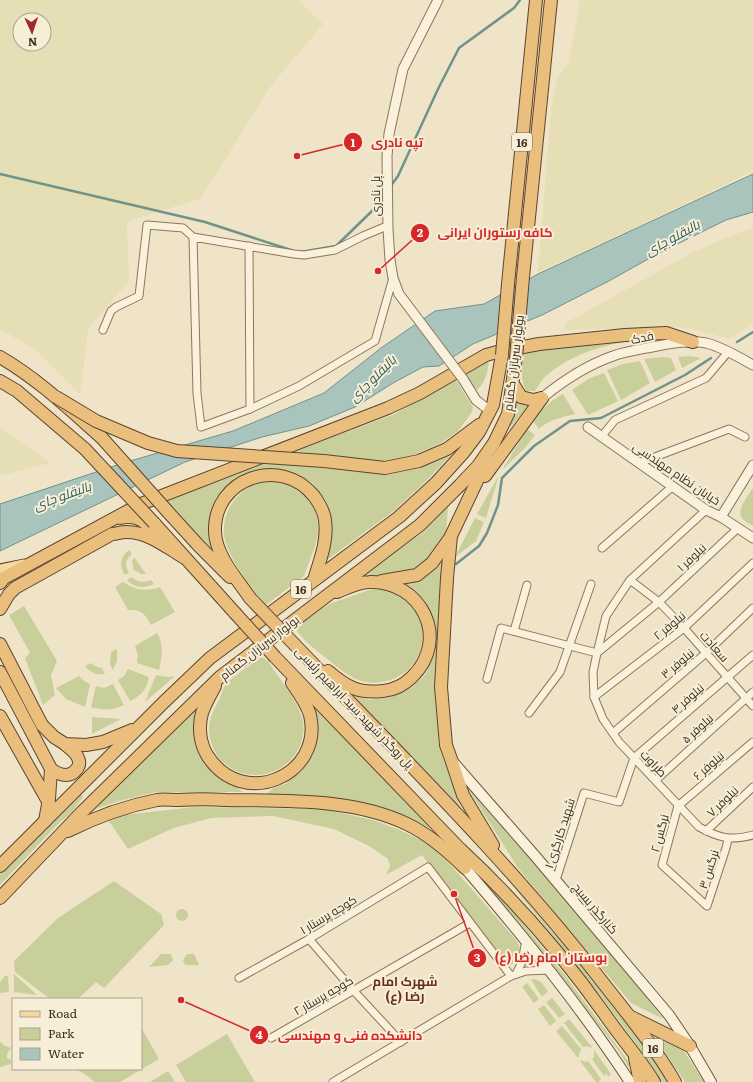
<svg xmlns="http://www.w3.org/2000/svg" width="753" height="1082" viewBox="0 0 753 1082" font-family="Literata,Cairo,serif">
<rect width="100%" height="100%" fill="#f0e4c8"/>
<!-- farmland -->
<g fill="#e6deb5" fill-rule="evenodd">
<path d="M0,0H298L323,24L270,87L201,198L127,222L129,281L88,329L80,394L36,350L0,329ZM20,20H44V44H20Z"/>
<path d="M580,0H753V171L617,236L538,272L551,109L558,77L569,63Z"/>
<path d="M753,227V324L729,339L701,331L680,327L566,330L564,324L695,251Z"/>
<path d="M0,427L50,463L0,476Z"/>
</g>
<!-- green -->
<g fill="#c9cf9b">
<path d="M607,340H635C603,345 568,355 544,378C540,382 538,387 535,391H526C519,379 523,363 525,350Z"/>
<path d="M690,356L701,358L682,368L678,357Z"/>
<path d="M663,357L671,358L676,370L655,382L644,359Z"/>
<path d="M489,359C488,371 486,382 477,390L463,374Z"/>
<path d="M640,361L650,383L621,400L607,370L623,364Z"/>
<path d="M604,373L618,401L588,415L572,390L588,379Z"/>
<path d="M455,379L473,407L472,412L458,431L443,442L416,454L384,462L292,452L395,414Z"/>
<path d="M563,394L575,414C563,417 548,420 539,429L533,421C542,409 550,401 563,394Z"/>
<path d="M515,396L530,403L509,429Z"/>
<path d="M527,429L535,435L525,448L502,470Z"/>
<path d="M450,456L429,478L395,510L323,563L331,540V517L326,501L313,483L293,472L282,470L256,472L223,494L216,553L163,499L255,462L283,463L386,475L422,467Z"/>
<path d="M499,475L486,518L477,514Z"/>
<path d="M271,482L287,484L301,492L311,503L317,517L319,532L315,546L304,576L266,605C251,589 227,557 224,535C222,514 235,491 256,484C261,483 266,482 271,482Z"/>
<path d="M752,489H753V526C750,524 744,521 742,518C736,510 748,496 752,489Z"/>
<path d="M448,507L439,623L436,643L435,687L439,746L462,812L350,695L370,700L391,697L411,688L425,675L434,656L436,643L431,614L420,598L355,581L425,531Z"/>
<path d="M475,518L484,522L476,541L455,557Z"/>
<path d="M129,550L132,554C125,560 125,565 129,573L125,575C118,565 121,556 129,550Z"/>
<path d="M134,557L146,574H141L134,570L132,562Z"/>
<path d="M132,577C138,583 144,583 151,580L154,584C144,589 134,588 127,580Z"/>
<path d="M123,582C135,590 146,592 160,587L175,612L151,625C144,613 143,610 128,610L115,587Z"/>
<path d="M369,590C374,590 380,589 385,590C410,595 428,623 421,648C414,675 383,689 358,680C348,676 338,668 330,661C317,651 304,642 295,628L329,604Z"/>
<path d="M24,606L57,661L51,675L55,695L43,705L25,658L30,653L9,615Z"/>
<path d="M157,633C164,645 162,657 159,670L137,663L138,656L135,646Z"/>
<path d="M117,649V661L113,670L110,664L111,652Z"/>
<path d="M261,657L268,661C279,679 296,697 302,718C306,730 302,745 295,755C268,791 211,776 209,730C209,720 213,711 218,702C221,696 223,687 227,683C237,673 250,666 261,657Z"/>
<path d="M91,663L95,666L102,668L105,674C96,675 91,673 85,666Z"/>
<path d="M128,669L149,677C147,689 141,696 130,701L118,680L124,676Z"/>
<path d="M156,675L168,677L175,676L145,702Z"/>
<path d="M79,676L84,681L90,684L85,707L66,699L56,688Z"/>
<path d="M113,684L124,705C113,710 103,711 91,707L96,686L104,688Z"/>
<path d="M313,705L436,831C400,813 362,799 321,796C303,795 284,796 266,795L273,788L285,784L302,771L314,752L318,733L316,715Z"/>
<path d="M197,707C196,715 193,724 194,732C196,751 209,771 224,781C231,786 236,784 242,792H156L119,801L96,809L137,764Z"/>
<path d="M92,717L121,719L92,734Z"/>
<path d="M465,784C532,862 602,937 663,1019L631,1003L518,868Z"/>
<path d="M79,795H82L83,797L73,811L57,825L0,885V874L42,830Z"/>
<path d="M194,807L323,809L373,820L400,830L435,847L517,941C524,954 520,960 508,967L422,855L386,875L390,866L388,859L369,846L334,829L273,816L211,818L174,828L128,849L106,817Z"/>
<path d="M114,881L161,914L164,925L104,988L96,982L78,999H50L15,972L14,961L58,918Z"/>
<path d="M511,883L548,927L584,968L646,1049L667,1082H662C617,1012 562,949 511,883Z"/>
<path d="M486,884L510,908L564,974L621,1051L629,1063V1068L620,1053L561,976Z"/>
<circle cx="182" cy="915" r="6"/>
<path d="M161,954H171L173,960L168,965L149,967Z"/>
<path d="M187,954H194L199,965H185L183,960Z"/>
<path d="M14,974L37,995L14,992Z"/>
<path d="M5,976H8L9,992L0,993V982Z"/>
<path d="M535,979L541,982L548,991L542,997L531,980Z"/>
<path d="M527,983L539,999L534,1003L522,987Z"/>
<path d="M552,998L565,1014L559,1018L546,1002Z"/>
<path d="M544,1005L556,1021L550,1026L538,1009Z"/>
<path d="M569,1019L592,1047L591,1048L587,1046L583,1047L564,1023Z"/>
<path d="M562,1026L581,1049L578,1058L556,1031Z"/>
<path d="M141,1027L159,1059L120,1082H94C89,1076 82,1072 74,1069H141Z"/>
<path d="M650,1030L682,1048L704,1082H685Z"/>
<path d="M227,1034L255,1082H186L176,1065Z"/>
<path d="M1,1042L3,1045L11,1048L7,1054V1058L11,1060V1064L0,1067V1043Z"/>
<path d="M594,1050L611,1074L608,1077L606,1074L604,1076L592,1059L594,1057Z"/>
<path d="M581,1060L585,1062L588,1061L601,1079L599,1081L600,1082H596L580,1061Z"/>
<path d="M168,1071L175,1082H150Z"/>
</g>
<!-- water -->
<path fill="#a9c4bc" stroke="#6f938a" d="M753,174V212L726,220L659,253L607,282L542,315L473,344L439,366L423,367L393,383L355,407L309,426L262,437L185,462L0,551V504L120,464L233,431L324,393L381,348L435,311L484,304L538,274Z"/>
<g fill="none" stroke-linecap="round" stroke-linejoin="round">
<!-- stream -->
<g stroke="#6f938a" stroke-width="2.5">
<path d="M0,174L205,222L294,251"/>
<path d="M390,187L398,176L438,89L459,48L514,8L520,0"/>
<path d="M301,252L336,246L371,212L385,194"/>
<path d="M737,342L753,332"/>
<path d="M456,564L479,546L487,533L498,505L502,478L534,446L570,421L601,418L685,375L711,358"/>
</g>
<defs>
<g id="minor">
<path d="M387,226L363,236L335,250L304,255L294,254L193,237L197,393L201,427L250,409L299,386L375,341L393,278"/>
<path d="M249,246L250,409"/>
<path d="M103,330L111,311L116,307L139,296L147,225L183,228L193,237"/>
<path d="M601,437L615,420L706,378L728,352"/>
<path d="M639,463L729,429L745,437"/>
<path d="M738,528L659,602L597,653L593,672L594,697L603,719L619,742L699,827C719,838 730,841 753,835"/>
<path d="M602,548L673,486"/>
<path d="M630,580L659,602L684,628L753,706"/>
<path d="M514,631L527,585"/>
<path d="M487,679L501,628L597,653L606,616L630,580L706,510"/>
<path d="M594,697L684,628L753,563"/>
<path d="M529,713L560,672L591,584"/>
<path d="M613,733L706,653L753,608"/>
<path d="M656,780L753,692"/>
<path d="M706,831L753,787"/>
<path d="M728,839L726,848L707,906L662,865L678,806L753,742"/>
<path d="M556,880L584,793L619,802L634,758L753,655"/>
<path d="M309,939L353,990L401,1042"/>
<path d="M516,974L522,962L526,940"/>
<path d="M239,978L309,939L428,867L511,976"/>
<path d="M271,1038L470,923"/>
<path d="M333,1082L511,976L526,971L550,970"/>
</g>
<g id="tertiary">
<path d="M399,294L393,278L390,260L388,229L387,156L389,134L403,69L438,0"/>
<path d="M463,379L476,400L490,411"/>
<path d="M542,398C564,380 587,365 613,356C627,351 643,349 657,346C673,343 690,340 706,343C723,347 738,357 753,365"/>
<path d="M588,427L706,510L721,517L753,538"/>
<path d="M721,517L753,465"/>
</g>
<g id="secondary">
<path d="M453,762L536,857L669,1015L690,1046L711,1082"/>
<path d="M465,868C524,937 580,1006 630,1082"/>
</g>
<path id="primary" d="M0,570L24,565"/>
<g id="trunk">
<path d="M523,277L551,0"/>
<path d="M508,284L536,0"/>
<path d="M0,357C38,379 69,409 102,438"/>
<path d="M0,381L17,391L85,449"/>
<path d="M513,384L521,397L533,400L542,398"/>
<path d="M324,461L385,468L419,461L447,449L479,425"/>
<path d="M486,462L451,536L447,578L441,687L446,745L451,759L463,795L493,845"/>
<path d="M485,476L542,398"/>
<path d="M168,512L199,546L230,577"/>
<path d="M120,518C138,514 146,522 156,535"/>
<path d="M154,523L235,613"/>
<path d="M382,581L417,575L432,563L450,538"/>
<path d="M0,583L4,578L141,504L388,408L420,393L486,355L497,352L539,344L625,335L666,333L693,342"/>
<path d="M250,598C237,579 216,556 215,532C213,478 281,455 314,496C319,503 324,512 325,520C328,541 320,560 314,580"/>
<path d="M0,609L9,594L15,588L112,534C117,534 121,532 125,532C147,531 166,547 183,557"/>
<path d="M0,644L42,725L54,737L65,744L86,745L103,742L132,730"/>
<path d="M295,645C398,753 505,858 597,975C624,1010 653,1044 675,1082"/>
<path d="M275,657L460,849C515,900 563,955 606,1016C621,1038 640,1059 654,1082"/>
<path d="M328,671C335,677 344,684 353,688C362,692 373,692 383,691C394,690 404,685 412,677C451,639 421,580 369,582C359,582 347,588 337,592"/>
<path d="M0,672L51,769L49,799L45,821"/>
<path d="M215,686C211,694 205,704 202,713C198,727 200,743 207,755C242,811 324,776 310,715C307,704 299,693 292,683"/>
<path d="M0,716L49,803"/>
<path d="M51,769C55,772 60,775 66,775C74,775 82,766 78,758C76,752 69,748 65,744"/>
<path d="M68,831C96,817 126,806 157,800C163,799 171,800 178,800C194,799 210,799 226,800C285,801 353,798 407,824C430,835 448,851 465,868"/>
<path d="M0,866L163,703L210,658L399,517L436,483L464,452L479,432L493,405L502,355"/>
<path d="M0,898L82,812L220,677L420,525L460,485L478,466L494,443L508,414L516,358"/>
<path d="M631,1017L690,1046"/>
<path d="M635,1058L640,1082"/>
</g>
</defs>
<!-- minor casing -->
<use href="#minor" stroke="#8d765c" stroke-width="9"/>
<!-- tertiary casing -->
<use href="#tertiary" stroke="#8d765c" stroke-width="11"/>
<!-- secondary casing -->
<use href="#secondary" stroke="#6f573f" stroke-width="12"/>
<!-- primary casing -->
<use href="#primary" stroke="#5b4430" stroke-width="13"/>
<!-- trunk casing -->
<use href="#trunk" stroke="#5b4430" stroke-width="14"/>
<!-- minor -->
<use href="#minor" stroke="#faf1dc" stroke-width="7"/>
<!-- tertiary -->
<use href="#tertiary" stroke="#faf1dc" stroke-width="9"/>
<!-- secondary -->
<use href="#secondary" stroke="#faf1dc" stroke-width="10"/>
<!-- primary -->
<use href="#primary" stroke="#f3d9a0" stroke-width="11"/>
<!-- trunk -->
<use href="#trunk" stroke="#eabe7c" stroke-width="12"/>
<defs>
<path id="tertiary-bridge" d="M399,294L463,379"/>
<g id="trunk-bridge">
<path d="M502,355L508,284"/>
<path d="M516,358L523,277"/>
<path d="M56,397L96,421L148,443L177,451L324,461"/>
<path d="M102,438L168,512"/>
<path d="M85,449L154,523"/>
<path d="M250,598L295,645"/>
<path d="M235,613L275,657"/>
</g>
</defs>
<!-- tertiary-bridge casing -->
<use href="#tertiary-bridge" stroke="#8d765c" stroke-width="11" stroke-linecap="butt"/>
<!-- trunk-bridge casing -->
<use href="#trunk-bridge" stroke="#5b4430" stroke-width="14" stroke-linecap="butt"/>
<!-- tertiary-bridge -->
<use href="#tertiary-bridge" stroke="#faf1dc" stroke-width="9"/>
<!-- trunk-bridge -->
<use href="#trunk-bridge" stroke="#eabe7c" stroke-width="12"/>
</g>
<g text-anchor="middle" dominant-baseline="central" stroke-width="4" stroke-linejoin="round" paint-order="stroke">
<!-- shield labels -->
<g fill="#f7eed8" stroke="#756857" stroke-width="1">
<rect x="512" y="133" width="20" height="18" rx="3"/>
<rect x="291" y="580" width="20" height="18" rx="3"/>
<rect x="643" y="1039" width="20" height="18" rx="3"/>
</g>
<g font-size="11" font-weight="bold" fill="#3d2e20">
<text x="522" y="142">16</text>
<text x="301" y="589">16</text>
<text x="653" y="1048">16</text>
</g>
<!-- street labels -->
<g font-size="12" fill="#3d2e20" stroke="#f7eed8">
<text transform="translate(375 196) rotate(-90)">پل نادری</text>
<text transform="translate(642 337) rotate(-12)">فدک</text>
<text transform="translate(513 363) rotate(-83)">بولوار سربازان گمنام</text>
<text transform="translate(677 473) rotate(34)">خیابان نظام مهندسی</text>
<text transform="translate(691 557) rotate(-43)">نیلوفر ۱</text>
<text transform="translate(669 625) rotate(-39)">نیلوفر ۲</text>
<text transform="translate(715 646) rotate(48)">سعادت</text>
<text transform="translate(259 647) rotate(-38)">بولوار سربازان گمنام</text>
<text transform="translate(677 663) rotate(-40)">نیلوفر ۳</text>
<text transform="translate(687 698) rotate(-41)">نیلوفر ۴</text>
<text transform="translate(355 707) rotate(46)">پل روگذر شهید سید ابراهیم رئیسی</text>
<text transform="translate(697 728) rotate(-42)">نیلوفر ۵</text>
<text transform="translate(654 763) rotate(46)">طراوت</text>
<text transform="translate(708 765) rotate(-41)">نیلوفر ۶</text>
<text transform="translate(722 801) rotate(-44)">نیلوفر ۷</text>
<text transform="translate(559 833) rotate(-72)">شهید کارگری ۱</text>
<text transform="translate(659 833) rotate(-75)">نرگس ۲</text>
<text transform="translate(708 869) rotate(-72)">نرگس ۳</text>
<text transform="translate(596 908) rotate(50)">کنارگذر بسیج</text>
<text transform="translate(328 914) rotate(-31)">کوچه پرستار ۱</text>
<text transform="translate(323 995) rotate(-30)">کوچه پرستار ۲</text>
</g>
<!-- water labels -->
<g font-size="13" font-style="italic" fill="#2f5d5a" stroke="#f7eed8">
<text transform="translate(672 237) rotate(-29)">بالیقلو چای</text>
<text transform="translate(372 378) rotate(-45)">بالیقلو چای</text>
<text transform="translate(62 495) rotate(-20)">بالیقلو چای</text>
</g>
<!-- neighbourhood labels -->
<g font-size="13" font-weight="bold" fill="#6b2e1e" stroke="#f7eed8">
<text x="405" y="980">شهرک امام<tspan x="405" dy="15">رضا (ع)</tspan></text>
</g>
</g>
<!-- callouts -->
<path fill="none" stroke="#d62828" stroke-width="1.5" d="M297 156L353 142M378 271L420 233M454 894L477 958M181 1000L259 1035"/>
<g fill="#d62828" stroke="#f7eed8" stroke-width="1.5">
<circle cx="297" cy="156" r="4"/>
<circle cx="378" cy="271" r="4"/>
<circle cx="454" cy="894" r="4"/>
<circle cx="181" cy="1000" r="4"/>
<circle cx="353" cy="142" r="10"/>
<circle cx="420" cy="233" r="10"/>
<circle cx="477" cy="958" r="10"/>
<circle cx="259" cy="1035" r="10"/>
</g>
<g font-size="12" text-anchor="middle" font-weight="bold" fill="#fff">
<text x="353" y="147">1</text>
<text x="420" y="237">2</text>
<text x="477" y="962">3</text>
<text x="259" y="1039">4</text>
</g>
<g font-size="13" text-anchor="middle" font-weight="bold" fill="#d62828" stroke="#f7eed8" stroke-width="4" stroke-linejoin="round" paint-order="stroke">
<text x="397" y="147">تپه نادری</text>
<text x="495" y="237">کافه رستوران ایرانی</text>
<text x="551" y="962">بوستان امام رضا (ع)</text>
<text x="350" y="1040">دانشکده فنی و مهندسی</text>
</g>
<!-- legend -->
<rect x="12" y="998" width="130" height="72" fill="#f7eed8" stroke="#ada18e"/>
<rect x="20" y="1011" width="20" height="6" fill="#f3d9a0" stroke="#ada18e"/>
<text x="48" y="1018" font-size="12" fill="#3d2e20">Road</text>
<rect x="20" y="1028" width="20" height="12" fill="#c9cf9b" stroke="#ada18e"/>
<text x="48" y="1038" font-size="12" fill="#3d2e20">Park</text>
<rect x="20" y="1048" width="20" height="12" fill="#a9c4bc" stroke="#ada18e"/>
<text x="48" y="1058" font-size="12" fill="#3d2e20">Water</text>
<!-- north arrow -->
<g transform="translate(32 32) rotate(177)"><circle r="19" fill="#f7eed8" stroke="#ada18e"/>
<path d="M0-3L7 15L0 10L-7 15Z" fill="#9e2a2b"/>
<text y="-6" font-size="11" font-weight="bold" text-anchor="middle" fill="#3d2e20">N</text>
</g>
</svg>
